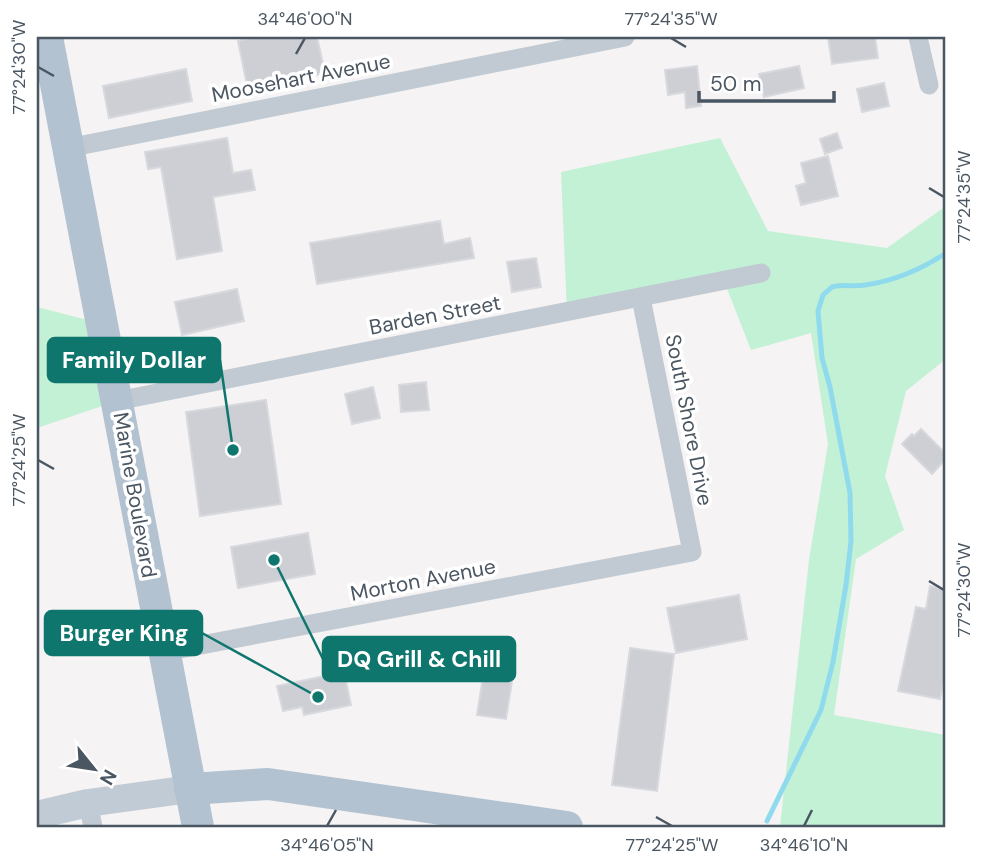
<svg xmlns="http://www.w3.org/2000/svg" width="983" height="864" viewBox="0 0 983 864" font-family="'DM Sans',sans-serif">
<rect width="100%" height="100%" fill="#f5f3f3"/>
<!-- green -->
<g fill="#c3f1d5">
<path d="M720,138L768,231L887,248L946,206V359L906,391L885,476L904,530L856,559L834,715L946,735V799L943,827H780L809,560L828,444L811,333L751,350L724,281L567,312L561,172Z"/>
<path d="M37,307L103,324L117,401L37,428Z"/>
</g>
<g fill="none" stroke-linecap="round" stroke-linejoin="round">
<!-- stream -->
<path stroke="#90daee" stroke-width="5" d="M767,821L821,710L833,662L846,585L851,541L850,493L830,387L822,358L818,311L823,295L832,287C843,284 854,287 865,285C894,281 922,269 946,253"/>
</g>
<!-- building -->
<g fill="#cdcfd5" stroke="#d7d9de" stroke-width="2">
<path d="M255,37H317L325,73L248,90L238,41Z"/>
<path d="M828,37H875L878,58L832,64Z"/>
<path d="M697,66L701,106L686,108L685,92L668,95L665,70Z"/>
<path d="M799,66L804,88L764,97L759,74Z"/>
<path d="M186,69L192,101L109,118L103,86Z"/>
<path d="M884,83L889,106L862,112L857,89Z"/>
<path d="M837,133L842,148L825,154L820,139Z"/>
<path d="M227,138L233,173L251,170L255,190L213,197L222,251L177,259L161,167L148,169L145,152Z"/>
<path d="M828,156L838,196L801,205L796,186L806,183L801,163Z"/>
<path d="M440,221L444,244L470,238L474,258L317,284L310,243Z"/>
<path d="M536,258L541,287L512,292L507,262Z"/>
<path d="M237,289L244,321L182,335L175,302Z"/>
<path d="M426,382L429,410L401,412L399,385Z"/>
<path d="M373,387L380,418L352,424L345,394Z"/>
<path d="M266,400L281,504L200,516L186,412Z"/>
<path d="M921,429L946,454V459L932,474L902,444L912,434L914,436Z"/>
<path d="M308,533L315,574L238,588L231,547Z"/>
<path d="M930,586L946,589V672L940,699L898,691L916,607L926,609Z"/>
<path d="M739,595L747,639L676,653L667,608Z"/>
<path d="M630,648L674,654L657,791L612,785Z"/>
<path d="M486,658L515,662L506,719L477,715Z"/>
<path d="M344,672L351,705L304,715L302,707L283,711L277,686Z"/>
</g>
<g fill="none" stroke-linecap="round" stroke-linejoin="round">
<!-- street -->
<g stroke="#c1cad2" stroke-width="19">
<path d="M918,37L929,85"/>
<path d="M68,148L625,37"/>
<path d="M117,401L761,273"/>
<path d="M164,652L692,552L641,298"/>
<path d="M88,803L93,827"/>
</g>
<!-- secondary -->
<path stroke="#c1cbd6" stroke-width="28" d="M37,815L88,803L190,789"/>
<!-- primary -->
<g stroke="#b3c2d1" stroke-width="32">
<path d="M47,37L198,827"/>
<path d="M190,789L268,784L567,827"/>
</g>
</g>
<!-- ticks -->
<path fill="none" stroke="#4a5661" stroke-width="2.5" d="M671,38L686,47M296,54L305,38M38,67L54,76M929,188L944,197M38,460L54,469M929,581L944,590M656,817L672,826M327,826L336,810M804,826L812,810"/>
<g text-anchor="middle" dominant-baseline="central" stroke-width="7" stroke-linejoin="round" paint-order="stroke">
<!-- street labels -->
<g font-size="21" fill="#4a5661" stroke="#fff">
<text transform="translate(301 78) rotate(-11)">Moosehart Avenue</text>
<text transform="translate(435 315) rotate(-11)">Barden Street</text>
<text transform="translate(689 420) rotate(79)">South Shore Drive</text>
<text transform="translate(135 495) rotate(80)">Marine Boulevard</text>
<text transform="translate(423 580) rotate(-11)">Morton Avenue</text>
</g>
</g>
<!-- callouts -->
<path fill="none" stroke="#0f766e" stroke-width="2.5" d="M233 450L220 360M318 697L202 633M274 560L323 659"/>
<g fill="#0f766e" stroke="#fff" stroke-width="2.5">
<circle cx="233" cy="450" r="7"/>
<circle cx="318" cy="697" r="7"/>
<circle cx="274" cy="560" r="7"/>
</g>
<g fill="#0f766e" stroke="#0f766e" stroke-width="2.5">
<rect x="48" y="338" width="172" height="44" rx="7"/>
<rect x="45" y="611" width="157" height="44" rx="7"/>
<rect x="323" y="637" width="192" height="44" rx="7"/>
</g>
<g font-size="23" text-anchor="middle" font-weight="bold" fill="#fff">
<text x="134" y="368">Family Dollar</text>
<text x="124" y="641">Burger King</text>
<text x="419" y="667">DQ Grill &amp; Chill</text>
</g>
<!-- border -->
<rect width="983" height="864" fill="none" stroke="#ffffff" stroke-width="77"/>
<!-- north arrow -->
<g transform="translate(94 769) rotate(120)" stroke="#ffffff" stroke-width="5" paint-order="stroke">
<path d="M0-5L12 26L0 18L-12 26Z" fill="#4a5661"/>
<text y="-10" font-size="19" font-weight="bold" text-anchor="middle" fill="#4a5661">N</text>
</g>
<!-- scale -->
<path d="M699 91v10h135v-10" fill="none" stroke="#4a5661" stroke-width="3.5"/>
<text x="710" y="91" font-size="21" fill="#4a5661" stroke="#ffffff" stroke-width="5" paint-order="stroke">50 m</text>
<rect x="38" y="38" width="906" height="788" fill="none" stroke="#4a5661" stroke-width="2.5"/>
<g font-size="18" text-anchor="middle" fill="#4a5661">
<text x="305" y="25">34°46'00"N</text>
<text x="671" y="25">77°24'35"W</text>
<text transform="translate(19 67) rotate(-90)" y="6">77°24'30"W</text>
<text transform="translate(964 197) rotate(-90)" y="6">77°24'35"W</text>
<text transform="translate(19 460) rotate(-90)" y="6">77°24'25"W</text>
<text transform="translate(964 590) rotate(-90)" y="6">77°24'30"W</text>
<text x="327" y="851">34°46'05"N</text>
<text x="672" y="851">77°24'25"W</text>
<text x="804" y="851">34°46'10"N</text>
</g>
</svg>
